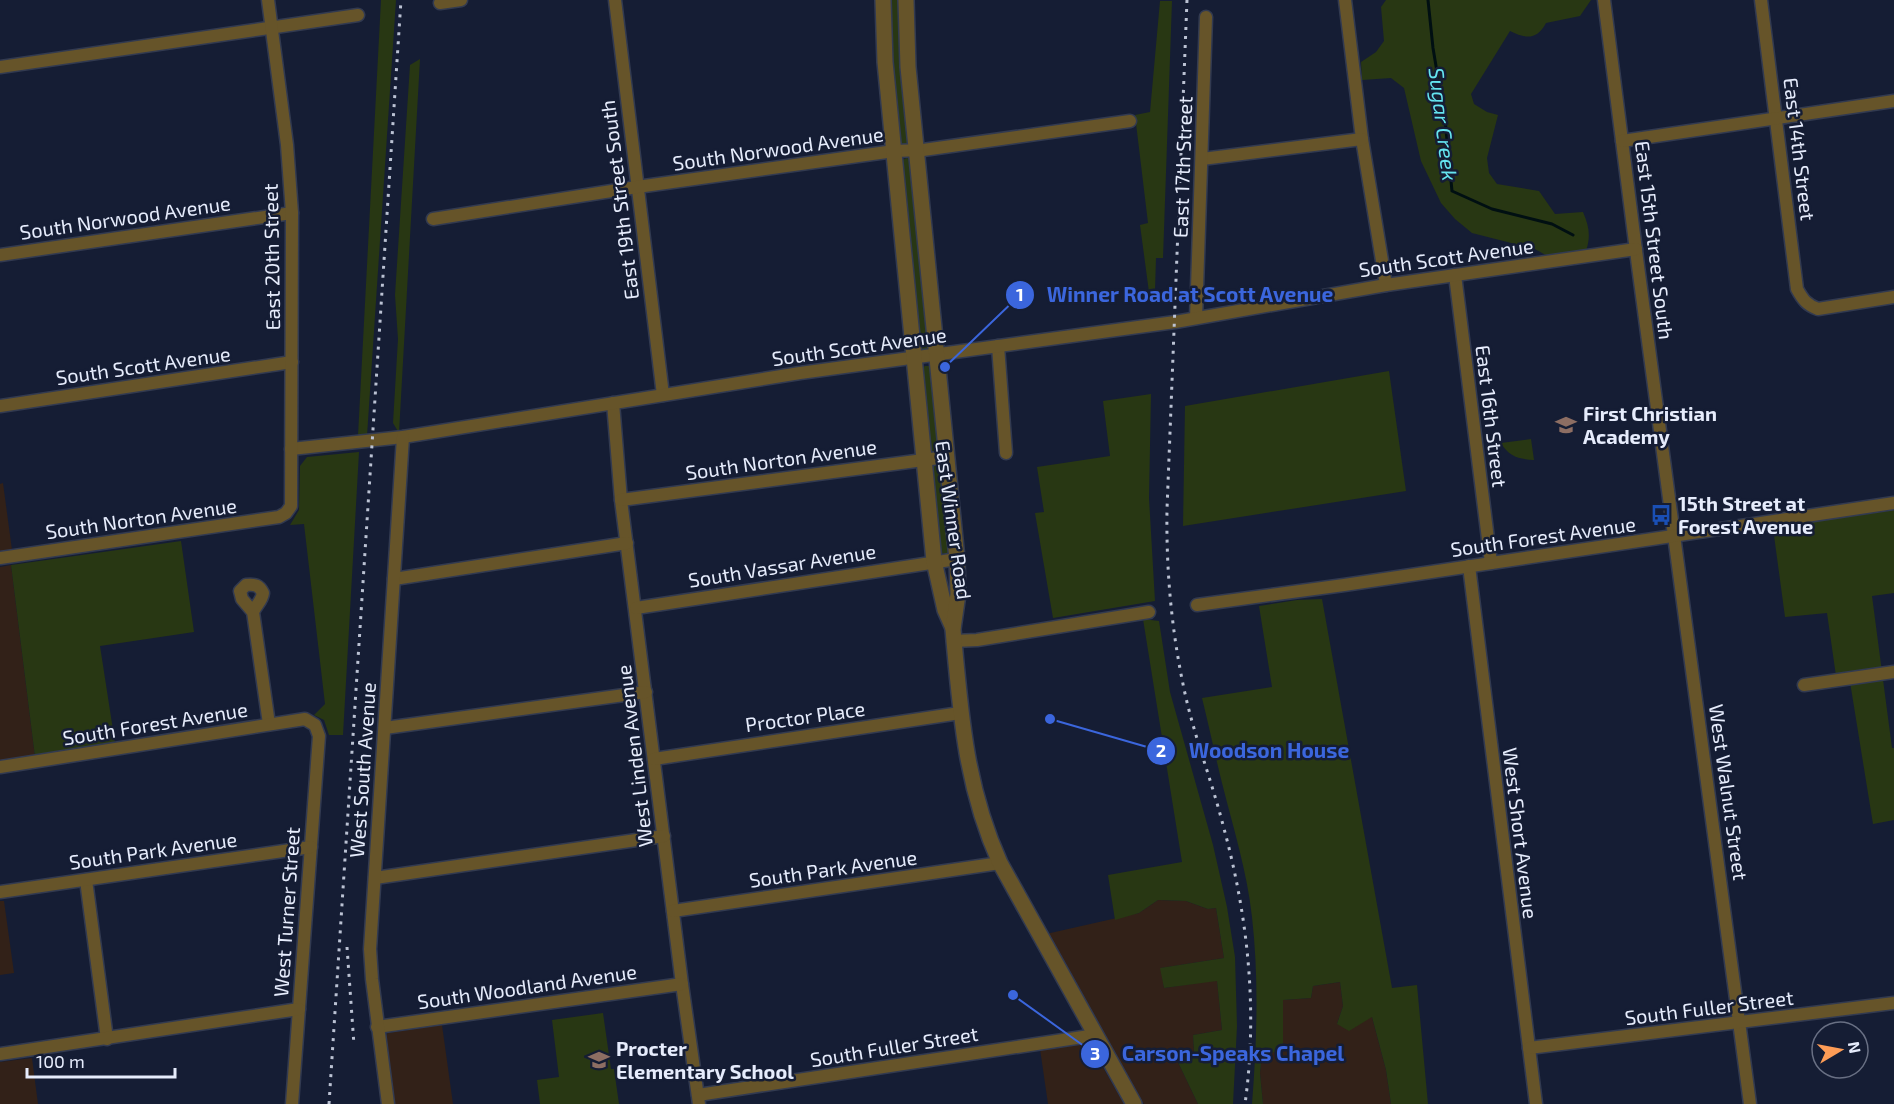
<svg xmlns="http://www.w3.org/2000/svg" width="1894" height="1104" viewBox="0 0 1894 1104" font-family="'Exo 2',sans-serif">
<rect width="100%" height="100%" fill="#151d34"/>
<!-- commercial -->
<g fill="#322118">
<path d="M3,483L12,550L0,552V484Z"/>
<path d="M11,565L35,757L0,763V567Z"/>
<path d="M1158,900L1186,901L1208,909L1216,908L1224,958L1161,968L1164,988L1217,980L1222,1030L1193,1035L1194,1053L1175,1056L1198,1104H1144L1046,934L1139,913Z"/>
<path d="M0,901H4L14,973L0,975Z"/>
<path d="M1340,982L1343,1006L1337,1024L1372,1017L1386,1070L1391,1104H1263L1260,1073L1262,1054L1283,1050V1000L1311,998L1313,986Z"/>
<path d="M442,1025L453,1104H394L385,1037L388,1033Z"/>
<path d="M1083,1043L1089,1045L1093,1050L1124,1104H1048L1040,1049Z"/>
<path d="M32,1058L38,1104H0V1062Z"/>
</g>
<!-- green -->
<g fill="#283713">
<path d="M381,0H396L367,436H358Z"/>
<path d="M888,0H902L909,144H902L899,141L891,58Z"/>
<path d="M1386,0H1591L1580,16L1546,23C1537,40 1526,39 1510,31L1471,94L1474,104L1487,112L1498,115L1487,158L1489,173L1497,184L1539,191L1555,214L1583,212C1589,226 1591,236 1586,251L1549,257L1535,249L1472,233L1455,219L1441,203L1421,161L1404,88L1391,78L1362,80L1361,62L1376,52L1384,41L1381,7Z"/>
<path d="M1160,1H1172L1163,258H1156L1155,290L1149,292L1140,225L1148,223L1135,115L1150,112Z"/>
<path d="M420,59L399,433L393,423L398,339L395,295L410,65Z"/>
<path d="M907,158L911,159L929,351L924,352L920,350L902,160Z"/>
<path d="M925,366H930L933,368L939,452H931L929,449L922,368Z"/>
<path d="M1389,371L1406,491L1183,526L1185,406Z"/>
<path d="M1151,394L1149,498L1155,601L1053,618L1035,513L1044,512L1037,467L1110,456L1103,401Z"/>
<path d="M1531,439L1534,460C1519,459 1509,457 1501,443Z"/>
<path d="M359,452L343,735H329L324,720L314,715L325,704L304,524L290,525L299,510L300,466L307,457Z"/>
<path d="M933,465H940L942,467L949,552L946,554L941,553L939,551L931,468Z"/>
<path d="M1894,510V593L1872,596L1892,748H1894V820L1873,824L1850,682L1837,683L1827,613L1785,617L1773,528Z"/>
<path d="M181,541L194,632L100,646L115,743L35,757L11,565Z"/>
<path d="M1322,599L1392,988L1417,985L1428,1104H1391L1386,1070L1372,1017L1349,1031L1337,1024L1343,1006L1340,982L1313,986L1311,998L1283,1000V1051L1262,1054L1260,1073L1263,1104H1252C1257,1041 1259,979 1252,917C1247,871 1233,827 1222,783C1215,755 1209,726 1202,698L1272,687L1259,606L1297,600Z"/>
<path d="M1143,619L1159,621L1170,692L1213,845L1227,907L1235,957L1237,1026L1233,1104H1198L1175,1056L1194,1053L1193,1035L1222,1030L1217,981L1164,988L1160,968L1224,958L1216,908L1208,909L1186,901L1158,900L1139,913L1115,920L1108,875L1182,862Z"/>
<path d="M603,1013L611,1069H614L619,1104H540L537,1080L559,1077L552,1020Z"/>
</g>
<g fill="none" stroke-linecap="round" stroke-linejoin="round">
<!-- stream -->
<path stroke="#000f12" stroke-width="3" d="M1428,0L1433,48L1445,120L1452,191L1492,209L1552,224L1573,235"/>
<defs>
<g id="minor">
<path d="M615,0L663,395"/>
<path d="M1345,0L1362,139L1386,285"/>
<path d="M1604,0L1638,266L1750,1104"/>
<path d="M1761,0L1797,289C1803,300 1807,305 1818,309L1894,297"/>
<path d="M440,3L461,0"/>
<path d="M0,67L358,15"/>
<path d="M1622,141L1894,101"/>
<path d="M1202,159L1362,139"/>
<path d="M433,219L637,187L894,151L923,150L1130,121"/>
<path d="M0,255L292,213"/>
<path d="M1455,275L1491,563"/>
<path d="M1196,318L1206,17"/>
<path d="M998,346L1006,453"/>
<path d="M613,403L621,500L682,984L699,1104"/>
<path d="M0,406L292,362"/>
<path d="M291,449L403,437L800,373L1175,322L1386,285L1636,249"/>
<path d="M621,500L946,457"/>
<path d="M0,558L279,517L286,513L291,506L292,213L287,145L268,0"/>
<path d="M1469,566L1536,1104"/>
<path d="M394,579L627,543"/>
<path d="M1197,605L1344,585L1894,503"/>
<path d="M636,608L957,559"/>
<path d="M253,612L242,599L240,591L246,585C255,584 259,585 263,593C262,601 256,605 253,612L269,724"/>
<path d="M954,641L977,640L1149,612"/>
<path d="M1804,685L1894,672"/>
<path d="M385,728L646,692"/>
<path d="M654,759L960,713"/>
<path d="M0,767L305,719L315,725L319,736L292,1104"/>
<path d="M375,878L664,836"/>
<path d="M86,880L107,1039"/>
<path d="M0,892L311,847"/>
<path d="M673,911L1000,863"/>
<path d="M377,1027L682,984"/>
<path d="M1529,1048L1894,1003"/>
<path d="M0,1054L299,1009"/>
<path d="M698,1095L1096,1035"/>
<path d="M388,1104L372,979L370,949L403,437"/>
</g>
<g id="tertiary">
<path d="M883,0L885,62L934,561L945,610L953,628"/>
<path d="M906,0L908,67L957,559L958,594L953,629L954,641C961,720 967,790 1000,863L1134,1104"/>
</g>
</defs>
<!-- minor casing -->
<use href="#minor" stroke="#323a50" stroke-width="15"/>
<!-- tertiary casing -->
<use href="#tertiary" stroke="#323a50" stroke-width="18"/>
<!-- minor -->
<use href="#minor" stroke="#665429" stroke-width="12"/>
<!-- tertiary -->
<use href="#tertiary" stroke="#665429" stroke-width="15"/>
<!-- rail -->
<g stroke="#bbc2d3" stroke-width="3" stroke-dasharray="3 6" stroke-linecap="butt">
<path d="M1187,0L1167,509C1166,573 1172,636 1186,698C1196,741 1212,782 1223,825C1248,916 1258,1010 1245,1104"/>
<path d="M347,947L354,1045"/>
<path d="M329,1104L401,0"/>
</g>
</g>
<!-- icons -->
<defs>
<symbol id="school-bare" viewBox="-9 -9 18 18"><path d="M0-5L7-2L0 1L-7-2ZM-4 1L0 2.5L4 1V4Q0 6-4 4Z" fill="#8d6e63" stroke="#151d34" stroke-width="2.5" paint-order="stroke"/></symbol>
<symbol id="bus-bare" viewBox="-9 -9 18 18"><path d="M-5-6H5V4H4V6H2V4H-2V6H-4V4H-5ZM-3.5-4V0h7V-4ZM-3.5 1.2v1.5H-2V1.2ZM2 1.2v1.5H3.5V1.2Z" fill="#1a4fb4" stroke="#151d34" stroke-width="2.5" paint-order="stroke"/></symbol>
</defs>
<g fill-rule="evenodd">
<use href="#school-bare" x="1551" y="410" width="30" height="30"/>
<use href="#bus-bare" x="1646" y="500" width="30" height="30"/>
<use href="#school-bare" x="584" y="1045" width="30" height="30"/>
</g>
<g text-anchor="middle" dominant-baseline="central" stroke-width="5" stroke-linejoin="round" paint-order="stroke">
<!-- street labels -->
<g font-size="20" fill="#e6ecfc" stroke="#151d34">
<text transform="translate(778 148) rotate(-8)">South Norwood Avenue</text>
<text transform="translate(1800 149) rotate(83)">East 14th Street</text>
<text transform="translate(1182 167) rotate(-88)">East 17th Street</text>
<text transform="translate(619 200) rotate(-97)">East 19th Street South</text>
<text transform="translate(125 217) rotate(-8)">South Norwood Avenue</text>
<text transform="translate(1655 240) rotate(83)">East 15th Street South</text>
<text transform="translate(271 257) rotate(-91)">East 20th Street</text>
<text transform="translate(1446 257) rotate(-8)">South Scott Avenue</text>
<text transform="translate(859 346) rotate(-8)">South Scott Avenue</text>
<text transform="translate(143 365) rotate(-8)">South Scott Avenue</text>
<text transform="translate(1492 416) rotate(83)">East 16th Street</text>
<text transform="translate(781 459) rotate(-8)">South Norton Avenue</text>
<text transform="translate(141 518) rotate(-8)">South Norton Avenue</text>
<text transform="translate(954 520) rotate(82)">East Winner Road</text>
<text transform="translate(1543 536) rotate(-8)">South Forest Avenue</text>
<text transform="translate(782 565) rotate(-9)">South Vassar Avenue</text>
<text transform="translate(805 716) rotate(-8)">Proctor Place</text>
<text transform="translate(155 723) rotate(-9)">South Forest Avenue</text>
<text transform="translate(634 756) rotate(-97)">West Linden Avenue</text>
<text transform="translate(362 770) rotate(-86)">West South Avenue</text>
<text transform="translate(1729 792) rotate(82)">West Walnut Street</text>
<text transform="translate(1521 833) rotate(83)">West Short Avenue</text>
<text transform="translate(153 850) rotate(-8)">South Park Avenue</text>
<text transform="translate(833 868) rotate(-8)">South Park Avenue</text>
<text transform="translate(286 912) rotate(-86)">West Turner Street</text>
<text transform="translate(527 986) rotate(-8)">South Woodland Avenue</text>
<text transform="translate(1709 1007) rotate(-7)">South Fuller Street</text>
<text transform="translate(894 1046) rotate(-9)">South Fuller Street</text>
</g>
<!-- poi labels -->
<g font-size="20" font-weight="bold" fill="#e6ecfc" stroke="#151d34" text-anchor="start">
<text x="1583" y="413">First Christian<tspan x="1583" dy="23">Academy</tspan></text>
<text x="1678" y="503">15th Street at<tspan x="1678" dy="23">Forest Avenue</tspan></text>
<text x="616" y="1048">Procter<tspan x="616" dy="23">Elementary School</tspan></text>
</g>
<!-- water labels -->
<g font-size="21" font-style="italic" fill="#65e5f0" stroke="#151d34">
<text transform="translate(1444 124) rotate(83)">Sugar Creek</text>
</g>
</g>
<!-- callouts -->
<path fill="none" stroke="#3b66dd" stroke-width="2" d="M945 367L1020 295M1050 719L1161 751M1013 995L1095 1054"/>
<g fill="#3b66dd" stroke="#151d34" stroke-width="2">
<circle cx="945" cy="367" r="6"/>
<circle cx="1050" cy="719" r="6"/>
<circle cx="1013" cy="995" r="6"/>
<circle cx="1020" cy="295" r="15"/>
<circle cx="1161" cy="751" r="15"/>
<circle cx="1095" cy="1054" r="15"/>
</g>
<g font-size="18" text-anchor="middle" font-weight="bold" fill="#fff">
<text x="1020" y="301">1</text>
<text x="1161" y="757">2</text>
<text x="1095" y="1060">3</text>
</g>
<g font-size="21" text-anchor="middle" font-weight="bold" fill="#3b66dd" stroke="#151d34" stroke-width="5" stroke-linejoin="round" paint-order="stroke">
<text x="1190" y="302">Winner Road at Scott Avenue</text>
<text x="1269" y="758">Woodson House</text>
<text x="1233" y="1061">Carson-Speaks Chapel</text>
</g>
<!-- north arrow -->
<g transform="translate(1840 1050) rotate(80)"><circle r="28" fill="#151d34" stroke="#697084" stroke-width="1.5"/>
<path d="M0-4.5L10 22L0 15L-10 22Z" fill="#fd9c56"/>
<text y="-9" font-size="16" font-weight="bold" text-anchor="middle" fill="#e6ecfc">N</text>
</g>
<!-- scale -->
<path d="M27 1068v9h148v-9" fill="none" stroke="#e6ecfc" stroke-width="3"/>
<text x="36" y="1068" font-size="18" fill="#e6ecfc" stroke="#151d34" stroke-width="4.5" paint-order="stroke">100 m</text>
</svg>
